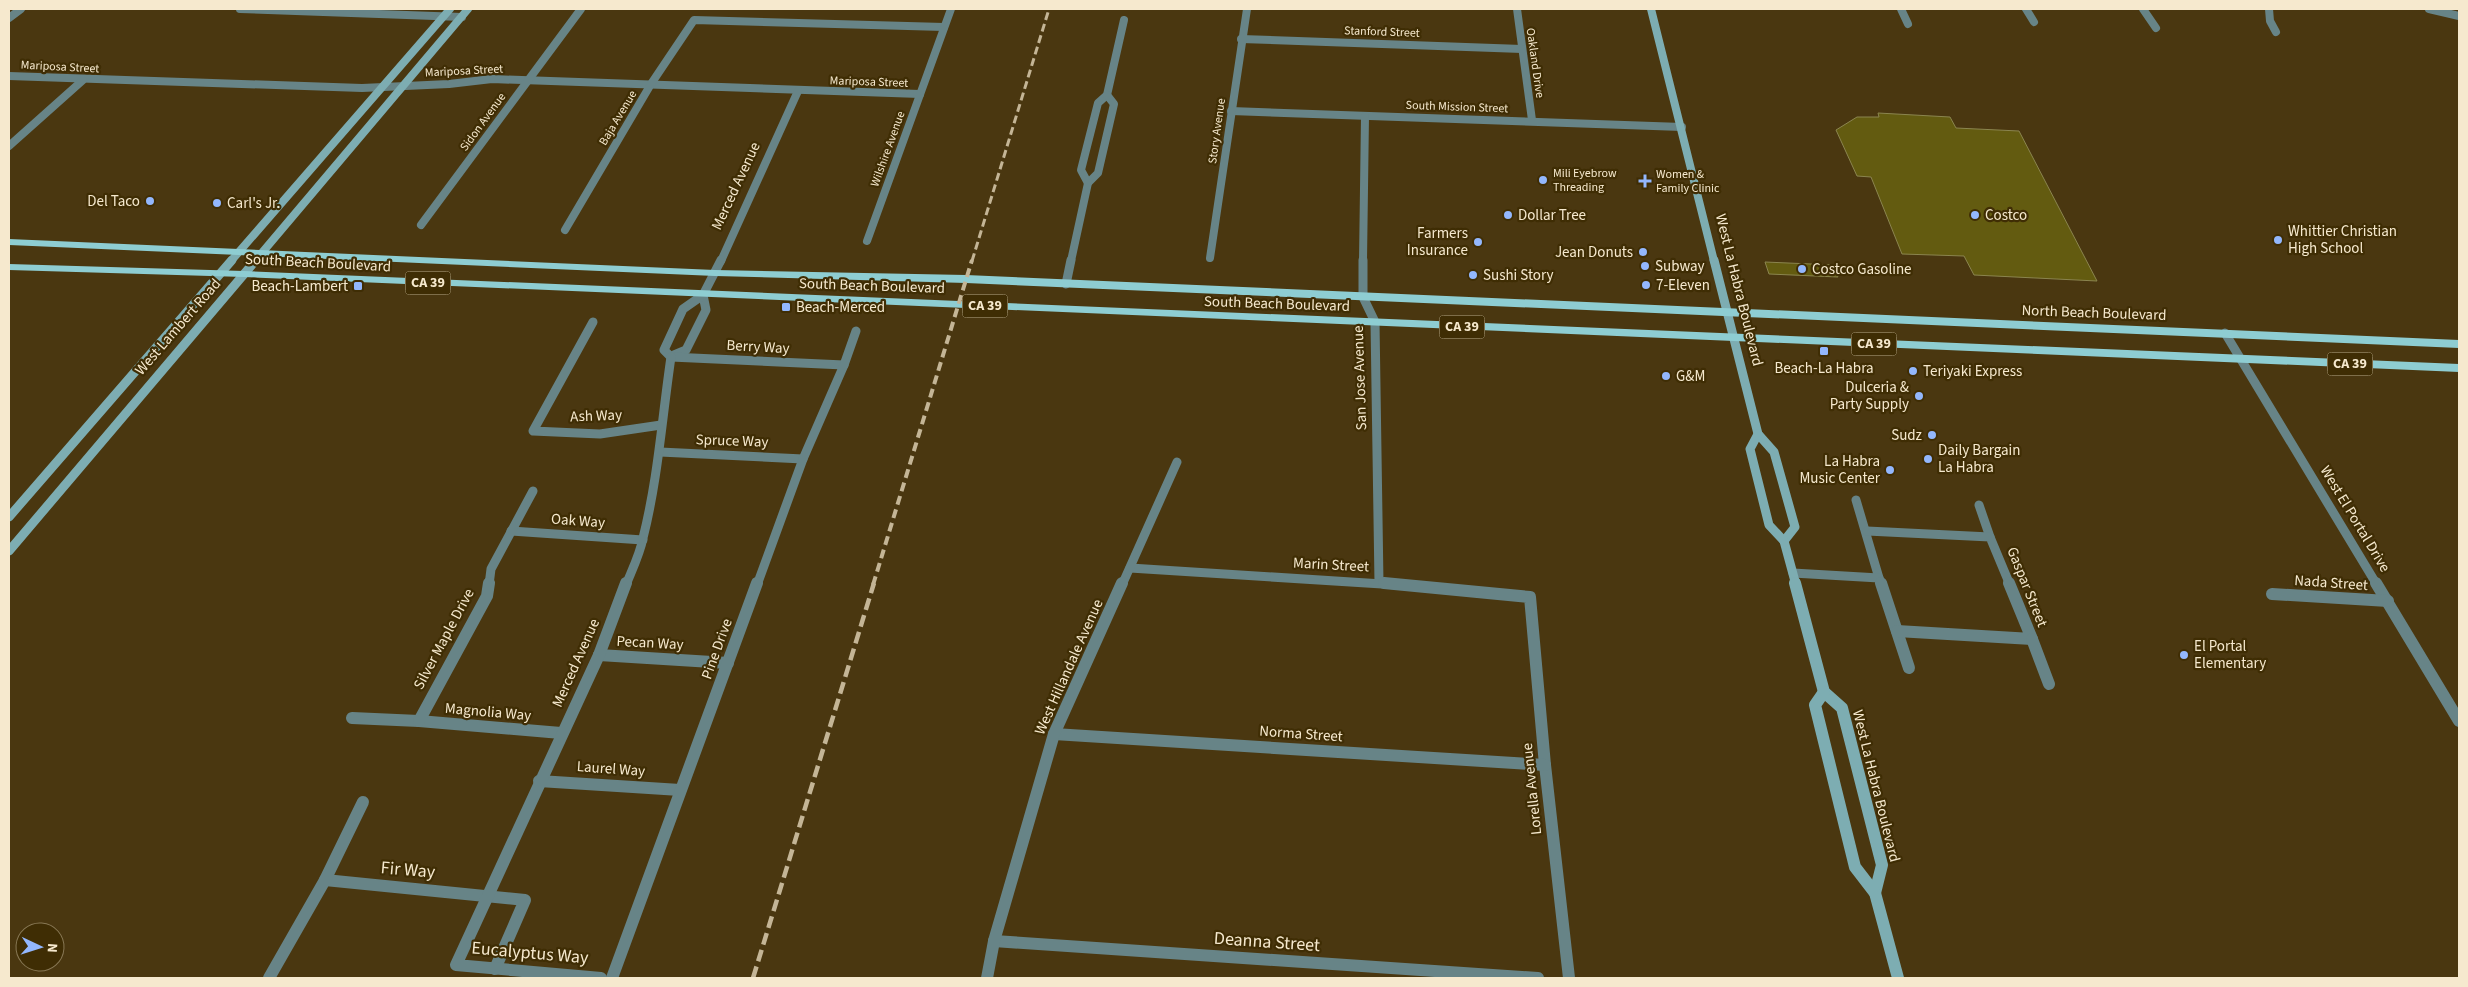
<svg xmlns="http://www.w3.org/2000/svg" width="2468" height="987" viewBox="0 0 2468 987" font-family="'Source Sans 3',sans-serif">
<rect width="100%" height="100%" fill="#4a3710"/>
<!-- building -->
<g fill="#635b10" stroke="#8b854f">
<path d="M1878,113L1950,117L1956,128L2019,131L2097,281L1974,275L1964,256L1902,254L1871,177L1857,176L1836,130L1857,117H1879Z"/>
<path d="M1765,262L1834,265L1838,277L1769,274Z"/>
</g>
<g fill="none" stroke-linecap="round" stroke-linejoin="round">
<!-- minor-far2 -->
<g stroke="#678487" stroke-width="8">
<path d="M240,9L462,17"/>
<path d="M1517,9L1532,120"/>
<path d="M1901,9L1908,24"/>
<path d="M2026,9L2034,22"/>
<path d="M2143,9L2156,28"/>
<path d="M2269,9L2270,21L2276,32"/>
<path d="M2429,9L2459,16"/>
<path d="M9,18L21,9"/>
<path d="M1241,39L1522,49"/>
<path d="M9,76L362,88L449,84L492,79L920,94"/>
<path d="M1231,111L1682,127"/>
<path d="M9,146L83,80"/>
<path d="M1088,183L1081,170L1098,103L1107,95L1124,20"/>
<path d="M421,225L581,9"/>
<path d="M565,230L651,84L694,20L944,27"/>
<path d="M867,241L951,9"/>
<path d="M1210,258L1247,9"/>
<path d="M721,261L798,91"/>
<path d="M1071,261L1088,183L1098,173L1114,104L1107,95"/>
<path d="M1363,261L1365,116"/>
</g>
<!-- minor-far1 -->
<g stroke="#678487" stroke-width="9">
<path d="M1363,260V297L1375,322L1379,583"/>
<path d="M1066,284L1071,260"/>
<path d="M593,322L533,431L600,434L661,425"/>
<path d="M2225,333L2377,585"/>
<path d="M674,355L686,350L706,310L703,295"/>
<path d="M671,357L664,350L683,309L703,295L721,260"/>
<path d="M671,357L844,365"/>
<path d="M660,452L803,459"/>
<path d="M1856,500L1879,578"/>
<path d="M1979,505L1990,537"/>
<path d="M511,531L643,540"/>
<path d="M1867,531L1990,537L2010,585"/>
<path d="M1130,568L1398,585"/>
<path d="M1793,573L1879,578L1881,585"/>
<path d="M489,585L491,569L533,491"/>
<path d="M626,585C632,570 640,554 643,538C658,479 662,418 671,357"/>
<path d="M757,585L803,459L844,365L856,331"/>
<path d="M1122,585L1177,462"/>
</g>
<!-- minor -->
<g stroke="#678487" stroke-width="12">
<path d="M1384,583L1530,597L1545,765L1569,978"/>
<path d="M1881,583L1909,668"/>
<path d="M2376,583L2459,721"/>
<path d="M2272,594L2388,601"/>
<path d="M1897,631L2032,639L2009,583"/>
<path d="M2032,639L2049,684"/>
<path d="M599,655L728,663"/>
<path d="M352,718L419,721L561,733"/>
<path d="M419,721L487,596L489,583"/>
<path d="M1054,734L1545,765"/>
<path d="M539,781L680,790"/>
<path d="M325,880L525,900L495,969"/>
<path d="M994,941L1538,978"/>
<path d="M269,978L325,880L363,802"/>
<path d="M601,978L456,965L599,655L626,583"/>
<path d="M612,978L757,583"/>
<path d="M987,978L994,941L1054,734L1122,583"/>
</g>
<!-- secondary-far2 -->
<g stroke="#7dadb2" stroke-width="8">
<path d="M1651,9L1714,261"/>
<path d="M231,261L450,9"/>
<path d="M255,261L468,9"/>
</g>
<!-- secondary-far1 -->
<g stroke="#7dadb2" stroke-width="9">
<path d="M1714,260L1758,434L1774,452L1795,527L1784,541"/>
<path d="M1758,434L1750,449L1769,525L1784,541L1796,585"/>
<path d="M9,517L232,260"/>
<path d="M9,551L256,260"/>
</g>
<!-- secondary -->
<g stroke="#7dadb2" stroke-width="12">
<path d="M1795,583L1824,692L1842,708L1882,865L1875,893"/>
<path d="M1824,692L1815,705L1855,867L1875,893L1898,978"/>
</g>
<!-- primary -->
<g fill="#8ecdd2" fill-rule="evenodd">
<path d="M9,239L715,270L966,275L2459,340V348L966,283L715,276L9,245Z"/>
<path d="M9,264L244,271L2459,364V372L244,277L9,270Z"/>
</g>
<!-- rail-far2 -->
<path stroke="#c4b596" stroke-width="3" stroke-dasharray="8 4" stroke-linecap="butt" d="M972,261L1049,9"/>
<!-- rail-far1 -->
<path stroke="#c4b596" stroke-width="4" stroke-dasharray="9 5" stroke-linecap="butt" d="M873,585L972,260"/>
<!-- rail -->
<path stroke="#c4b596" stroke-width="4.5" stroke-dasharray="12 5.5" stroke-linecap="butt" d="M753,978L874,583"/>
</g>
<!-- markers -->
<g fill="#93b7fd" stroke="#3f2d04" stroke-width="2">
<circle cx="1543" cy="180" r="5"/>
<path d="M1642.5 173.5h5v5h5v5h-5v5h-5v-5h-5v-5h5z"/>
<circle cx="150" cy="201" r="5"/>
<circle cx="217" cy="203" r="5"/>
<circle cx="1508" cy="215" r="5"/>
<circle cx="1975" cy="215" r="5"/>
<circle cx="2278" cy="240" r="5"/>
<circle cx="1478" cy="242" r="5"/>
<circle cx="1643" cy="252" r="5"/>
<circle cx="1645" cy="266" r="5"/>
<circle cx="1802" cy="269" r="5"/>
<circle cx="1473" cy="275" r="5"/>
<circle cx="1646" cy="285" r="5"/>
<rect x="353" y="281" width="10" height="10" rx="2.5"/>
<rect x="781" y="302" width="10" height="10" rx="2.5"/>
<rect x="1819" y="346" width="10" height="10" rx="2.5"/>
<circle cx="1913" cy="371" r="5"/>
<circle cx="1666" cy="376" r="5"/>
<circle cx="1919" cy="396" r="5"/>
<circle cx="1932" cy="435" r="5"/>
<circle cx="1928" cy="459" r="5"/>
<circle cx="1890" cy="470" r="5"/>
<circle cx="2184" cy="655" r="5"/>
</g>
<g text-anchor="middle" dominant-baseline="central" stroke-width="4.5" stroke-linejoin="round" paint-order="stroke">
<!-- far-street labels -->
<g font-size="12" fill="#f6e9ce" stroke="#3f2d04">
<text transform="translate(1382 32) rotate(2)">Stanford Street</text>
<text transform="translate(1535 63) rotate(82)">Oakland Drive</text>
<text transform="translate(60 67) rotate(3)">Mariposa Street</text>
<text transform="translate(464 71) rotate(-3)">Mariposa Street</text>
<text transform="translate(869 82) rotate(2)">Mariposa Street</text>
<text transform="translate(1457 107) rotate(2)">South Mission Street</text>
<text transform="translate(618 118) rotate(-59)">Baja Avenue</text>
<text transform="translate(483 122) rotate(-54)">Sidon Avenue</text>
<text transform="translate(1217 131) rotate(-82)">Story Avenue</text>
<text transform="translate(888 149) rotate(-70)">Wilshire Avenue</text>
</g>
<!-- far-poi labels -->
<g font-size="12" fill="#f6e9ce" stroke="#3f2d04" text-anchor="start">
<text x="1553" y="173">Mili Eyebrow<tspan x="1553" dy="14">Threading</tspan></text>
<text x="1656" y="174">Women &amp;<tspan x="1656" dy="14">Family Clinic</tspan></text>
</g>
<!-- shield labels -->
<g fill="#3f2d04" stroke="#bfb191" stroke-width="1">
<rect x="405.5" y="271.5" width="45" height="23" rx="4"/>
<rect x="962.5" y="294.5" width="45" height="23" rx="4"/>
<rect x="1439.5" y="315.5" width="45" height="23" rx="4"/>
<rect x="1851.5" y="332.5" width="45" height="23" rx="4"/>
<rect x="2327.5" y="352.5" width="45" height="23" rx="4"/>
</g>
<g font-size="14" font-weight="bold" fill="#f6e9ce">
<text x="428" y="283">CA 39</text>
<text x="985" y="306">CA 39</text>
<text x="1462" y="327">CA 39</text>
<text x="1874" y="344">CA 39</text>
<text x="2350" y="364">CA 39</text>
</g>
<!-- street labels -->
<g font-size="15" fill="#f6e9ce" stroke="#3f2d04">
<text transform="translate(736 186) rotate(-65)">Merced Avenue</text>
<text transform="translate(318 263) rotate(3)">South Beach Boulevard</text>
<text transform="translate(872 286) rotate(2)">South Beach Boulevard</text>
<text transform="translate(1739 290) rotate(76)">West La Habra Boulevard</text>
<text transform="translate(1277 304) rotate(2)">South Beach Boulevard</text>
<text transform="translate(2094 313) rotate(2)">North Beach Boulevard</text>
<text transform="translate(178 327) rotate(-49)">West Lambert Road</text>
<text transform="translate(758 347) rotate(3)">Berry Way</text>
<text transform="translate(1360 378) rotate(-92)">San Jose Avenue</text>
<text transform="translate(596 416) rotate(-2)">Ash Way</text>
<text transform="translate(732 441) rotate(2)">Spruce Way</text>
<text transform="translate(2355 519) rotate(59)">West El Portal Drive</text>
<text transform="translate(578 521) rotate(4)">Oak Way</text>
<text transform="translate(1331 565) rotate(3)">Marin Street</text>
<text transform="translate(2331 583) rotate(4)">Nada Street</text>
<text transform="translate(2027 587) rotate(68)">Gaspar Street</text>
<text transform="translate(444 639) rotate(-62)">Silver Maple Drive</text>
<text transform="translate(650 643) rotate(3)">Pecan Way</text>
<text transform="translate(717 649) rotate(-70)">Pine Drive</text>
<text transform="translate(576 663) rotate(-66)">Merced Avenue</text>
<text transform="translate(1069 667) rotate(-66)">West Hillandale Avenue</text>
<text transform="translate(488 712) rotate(5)">Magnolia Way</text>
<text transform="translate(1301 734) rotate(4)">Norma Street</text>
<text transform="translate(611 769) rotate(4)">Laurel Way</text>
<text transform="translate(1876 786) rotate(76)">West La Habra Boulevard</text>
<text transform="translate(1532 789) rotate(-96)">Lorella Avenue</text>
</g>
<!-- poi labels -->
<g font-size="15" fill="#f6e9ce" stroke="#3f2d04" text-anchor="start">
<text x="140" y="201" text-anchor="end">Del Taco</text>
<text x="227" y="203">Carl's Jr.</text>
<text x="1518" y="215">Dollar Tree</text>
<text x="1985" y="215">Costco</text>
<text x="2288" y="231">Whittier Christian<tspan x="2288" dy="17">High School</tspan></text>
<text x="1468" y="233" text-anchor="end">Farmers<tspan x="1468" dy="17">Insurance</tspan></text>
<text x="1633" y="252" text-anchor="end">Jean Donuts</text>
<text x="1655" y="266">Subway</text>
<text x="1812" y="269">Costco Gasoline</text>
<text x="1483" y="275">Sushi Story</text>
<text x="1656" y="285">7-Eleven</text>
<text x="348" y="286" text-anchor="end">Beach-Lambert</text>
<text x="796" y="307">Beach-Merced</text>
<text x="1824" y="368" text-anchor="middle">Beach-La Habra</text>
<text x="1923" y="371">Teriyaki Express</text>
<text x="1676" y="376">G&amp;M</text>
<text x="1909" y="387" text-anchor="end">Dulceria &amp;<tspan x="1909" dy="17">Party Supply</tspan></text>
<text x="1922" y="435" text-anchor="end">Sudz</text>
<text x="1938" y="450">Daily Bargain<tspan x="1938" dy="17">La Habra</tspan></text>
<text x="1880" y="461" text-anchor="end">La Habra<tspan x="1880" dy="17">Music Center</tspan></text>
<text x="2194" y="646">El Portal<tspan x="2194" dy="17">Elementary</tspan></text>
</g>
<!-- near-street labels -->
<g font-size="18" fill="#f6e9ce" stroke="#3f2d04">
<text transform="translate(408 870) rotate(5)">Fir Way</text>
<text transform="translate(1267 942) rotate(4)">Deanna Street</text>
<text transform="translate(530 953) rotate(5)">Eucalyptus Way</text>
</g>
</g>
<!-- border -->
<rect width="2468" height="987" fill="none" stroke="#f6e9ce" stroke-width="20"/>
<!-- north arrow -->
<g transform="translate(40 947) rotate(94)"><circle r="24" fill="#3f2d04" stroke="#887855"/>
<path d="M0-4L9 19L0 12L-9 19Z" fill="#93b7fd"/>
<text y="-8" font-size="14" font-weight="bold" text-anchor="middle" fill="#f6e9ce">N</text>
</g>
</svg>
